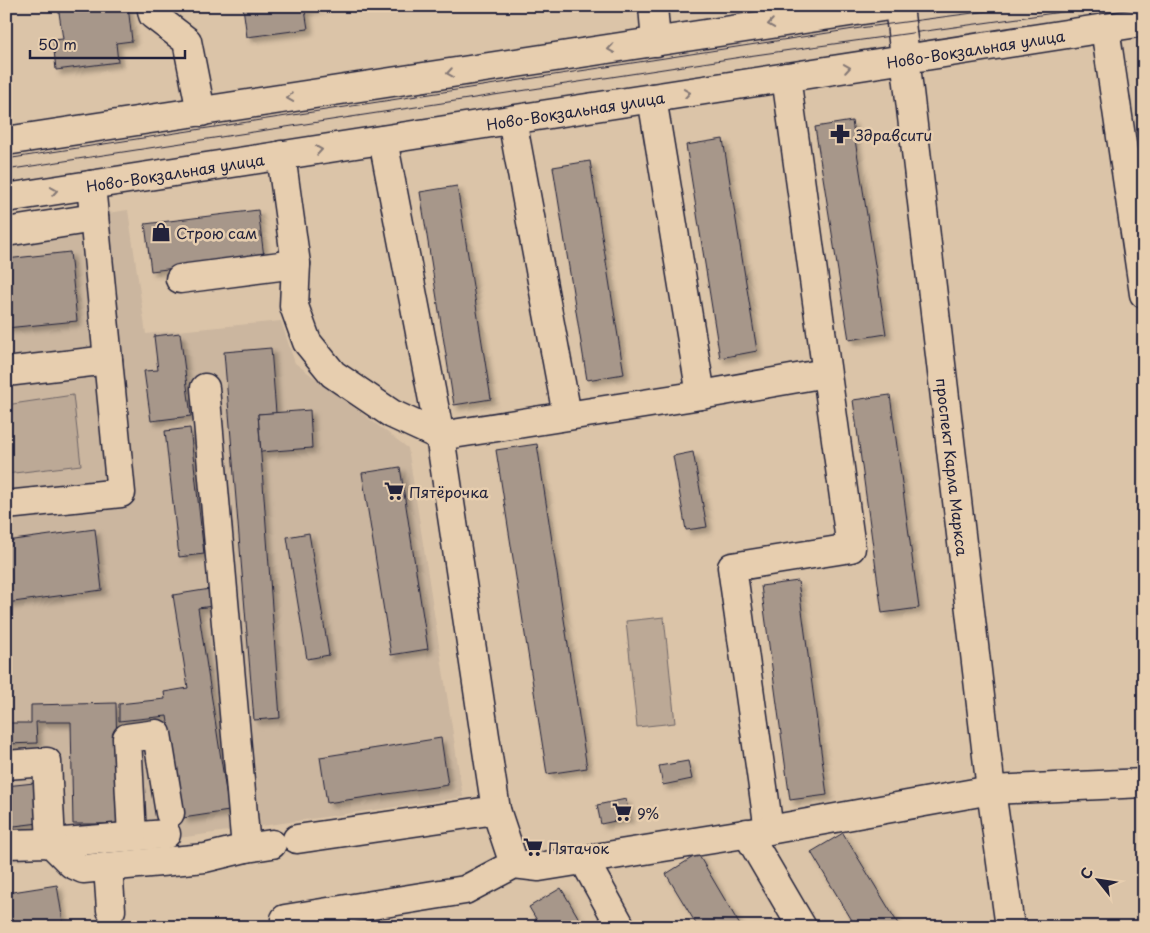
<svg xmlns="http://www.w3.org/2000/svg" width="1150" height="933" viewBox="0 0 1150 933" font-family="'Playpen Sans',sans-serif">
<defs>
<filter id="shadow"><feDropShadow dx="4.5" dy="4.5" stdDeviation="2.5" flood-color="#0004"/></filter>
</defs>
<rect width="100%" height="100%" fill="#dbc4a8"/>
<filter id="ink" filterUnits="userSpaceOnUse"><feTurbulence type="fractalNoise" baseFrequency=".02" numOctaves="2"/><feDisplacementMap in="SourceGraphic" scale="10" xChannelSelector="R" yChannelSelector="G"/><feConvolveMatrix kernelMatrix="1 2 1 2 8 2 1 2 1" color-interpolation-filters="sRGB"/></filter>
<g filter="url(#ink)">
<!-- built -->
<path fill="#cbb69f" d="M128,210L146,334L281,321L295,363L408,448L463,797L6,863V228Z"/>
<!-- green -->
<g fill="#bca996" stroke="#6f6668">
<path d="M73,395L81,465L6,474V405Z"/>
<path d="M664,617L675,723L637,727L626,621Z"/>
</g>
<!-- building -->
<g fill="#a7978a" stroke="#22223b" filter="url(#shadow)">
<path d="M58,6H128L132,41L116,43L118,62L56,70L53,40L63,39Z"/>
<path d="M322,6L305,10L308,29L247,37L243,7Z"/>
<path d="M852,121L886,334L849,340L815,127Z"/>
<path d="M723,139L757,351L720,358L686,145Z"/>
<path d="M590,161L624,374L587,380L553,167Z"/>
<path d="M457,186L491,399L454,405L420,192Z"/>
<path d="M258,210L264,257L151,271L145,224Z"/>
<path d="M70,252L77,321L6,328V259Z"/>
<path d="M180,333L191,416L151,421L144,371L158,370L154,336Z"/>
<path d="M271,348L276,413L258,414L280,718L254,720L224,352Z"/>
<path d="M890,395L919,608L882,613L853,400Z"/>
<path d="M310,410L312,448L261,452L258,414Z"/>
<path d="M190,428L204,554L179,557L165,431Z"/>
<path d="M537,444L587,768L547,774L496,450Z"/>
<path d="M693,452L707,527L686,530L673,456Z"/>
<path d="M400,467L428,649L391,655L362,473Z"/>
<path d="M95,529L102,590L6,603V541Z"/>
<path d="M309,533L329,655L307,659L287,537Z"/>
<path d="M798,581L827,795L790,800L761,586Z"/>
<path d="M210,589L213,606L198,608L229,811L183,818L167,716L119,721V704L165,699L164,692L188,688L173,595Z"/>
<path d="M116,703L118,824H73L71,722H36L37,743L6,744V723H31V705Z"/>
<path d="M441,738L448,785L327,803L320,757Z"/>
<path d="M688,761L692,779L663,785L659,766Z"/>
<path d="M34,783L39,823L6,827V786Z"/>
<path d="M626,799L629,818L601,824L597,805Z"/>
<path d="M843,833L900,927H856L811,852Z"/>
<path d="M698,854L741,927H698L666,874Z"/>
<path d="M57,885L63,922L30,927H6V893Z"/>
<path d="M561,888L578,917L584,927H541L529,907Z"/>
</g>
<g fill="none" stroke-linecap="round" stroke-linejoin="round">
<defs>
<g id="minor">
<path d="M151,6L153,15L187,41L201,112"/>
<path d="M653,6L656,42"/>
<path id="s1" d="M899,6L991,790L1010,927"/>
<path d="M1105,28L1144,294"/>
<path d="M652,98L701,395"/>
<path d="M512,120L567,415"/>
<path d="M383,140L437,421"/>
<path d="M281,155L296,264L294,306L307,342L333,374L392,414L440,436L701,395L826,373"/>
<path d="M6,232L94,218"/>
<path d="M180,279L296,264"/>
<path d="M6,372L108,360"/>
<path d="M440,436L496,810L514,864"/>
<path d="M6,505L121,493L91,185"/>
<path d="M6,765L47,762L51,843L166,834"/>
<path d="M769,830L732,567L851,548L786,77"/>
<path d="M747,833L802,927"/>
<path d="M132,836L127,738L157,734L170,813"/>
<path d="M297,839L496,810"/>
<path d="M6,844L51,843L72,864L83,869L205,858L246,848L205,388"/>
<path d="M246,848L272,844"/>
<path d="M584,860L621,927"/>
<path d="M108,867L111,910"/>
<path d="M285,919L465,890L514,864L539,867L769,830L991,790L1144,783"/>
</g>
<g id="major">
<path d="M6,141L889,6"/>
<path id="s2" d="M6,198L1144,22"/>
</g>
</defs>
<!-- minor casing -->
<use href="#minor" stroke="#22223b" stroke-width="31"/>
<!-- major casing -->
<use href="#major" stroke="#22223b" stroke-width="31"/>
<!-- minor -->
<use href="#minor" stroke="#e7ceaf" stroke-width="28"/>
<!-- major -->
<use href="#major" stroke="#e7ceaf" stroke-width="28"/>
<!-- tram -->
<g stroke="#22223b" stroke-width="1">
<path d="M6,159L867,27L1026,6"/>
<path d="M6,170L748,56L1104,6"/>
</g>
</g>
<!-- one-way arrows -->
<defs><path id="oneway-chevron" d="M-2-3.5L2.5 0L-2 3.5" fill="none" stroke-width="1.6" stroke-linecap="round" stroke-linejoin="round" transform="scale(1.25)"/></defs>
<g stroke="#847875">
<use href="#oneway-chevron" transform="translate(771 24) rotate(171)"/>
<use href="#oneway-chevron" transform="translate(611 49) rotate(171)"/>
<use href="#oneway-chevron" transform="translate(847 68) rotate(-9)"/>
<use href="#oneway-chevron" transform="translate(450 73) rotate(171)"/>
<use href="#oneway-chevron" transform="translate(687 93) rotate(-9)"/>
<use href="#oneway-chevron" transform="translate(290 98) rotate(171)"/>
<use href="#oneway-chevron" transform="translate(319 150) rotate(-9)"/>
<use href="#oneway-chevron" transform="translate(54 191) rotate(-9)"/>
</g>
</g>
<!-- icons -->
<defs>
<symbol id="pharmacy-bare" viewBox="-9 -9 18 18"><path d="M-2-6h4v4h4v4h-4v4h-4v-4h-4v-4h4Z" fill="#22223b" stroke="#e7ceaf" stroke-width="2.5" paint-order="stroke"/></symbol>
<symbol id="shop-bare" viewBox="-9 -9 18 18"><path d="M-5-2.5h2.3a2.7 3.5 0 0 1 5.4 0H5L5.5 6h-11ZM-1.5-2.5h3a1.5 2.3 0 0 0-3 0Z" fill="#22223b" stroke="#e7ceaf" stroke-width="2.5" paint-order="stroke"/></symbol>
<symbol id="supermarket-bare" viewBox="-9 -9 18 18"><path d="M-6-5.5h2.5l.6 2H6L4.5 2H-2.5L-4.4-4H-6ZM-1.5 3.2a1.3 1.3 0 1 0 .1 0ZM3 3.2a1.3 1.3 0 1 0 .1 0Z" fill="#22223b" stroke="#e7ceaf" stroke-width="2.5" paint-order="stroke"/></symbol>
</defs>
<g fill-rule="evenodd">
<use href="#pharmacy-bare" x="826" y="120" width="28" height="28"/>
<use href="#shop-bare" x="147" y="218" width="28" height="28"/>
<use href="#supermarket-bare" x="380" y="477" width="28" height="28"/>
<use href="#supermarket-bare" x="608" y="798" width="28" height="28"/>
<use href="#supermarket-bare" x="519" y="833" width="28" height="28"/>
</g>
<g text-anchor="middle" dominant-baseline="central" stroke-width="5" stroke-linejoin="round" paint-order="stroke">
<!-- street labels -->
<g font-size="15" fill="#22223b" stroke="#e7ceaf">
<text stroke="none"><textPath href="#s2" startOffset="981">Ново-Вокзальная улица</textPath></text>
<text stroke="none"><textPath href="#s2" startOffset="576">Ново-Вокзальная улица</textPath></text>
<text stroke="none"><textPath href="#s2" startOffset="171">Ново-Вокзальная улица</textPath></text>
<text stroke="none"><textPath href="#s1" startOffset="464">проспект Карла Маркса</textPath></text>
</g>
<!-- poi labels -->
<g font-size="15" fill="#22223b" stroke="#e7ceaf" text-anchor="start">
<text x="855" y="134">Здравсити</text>
<text x="176" y="232">Строю сам</text>
<text x="409" y="491">Пятёрочка</text>
<text x="637" y="812">9%</text>
<text x="548" y="847">Пятачок</text>
</g>
</g>
<!-- margin -->
<rect width="1150" height="933" fill="none" stroke="#e7ceaf" stroke-width="25"/>
<rect x="12" y="12" width="1125" height="908" fill="none" stroke="#22223b" stroke-width="2" filter="url(#ink)"/>
<!-- north arrow -->
<g transform="translate(1098 880) rotate(300)" stroke="#e7ceaf" stroke-width="4" paint-order="stroke">
<path d="M0-4L9 19L0 12L-9 19Z" fill="#22223b"/>
<text y="-8" font-size="14" font-weight="bold" text-anchor="middle" fill="#22223b">С</text>
</g>
<!-- scale -->
<path d="M30 50v8h155v-8" fill="none" stroke="#22223b" stroke-width="2.5"/>
<text x="38" y="50" font-size="15" fill="#22223b" stroke="#e7ceaf" stroke-width="4" paint-order="stroke">50 m</text>
</svg>
